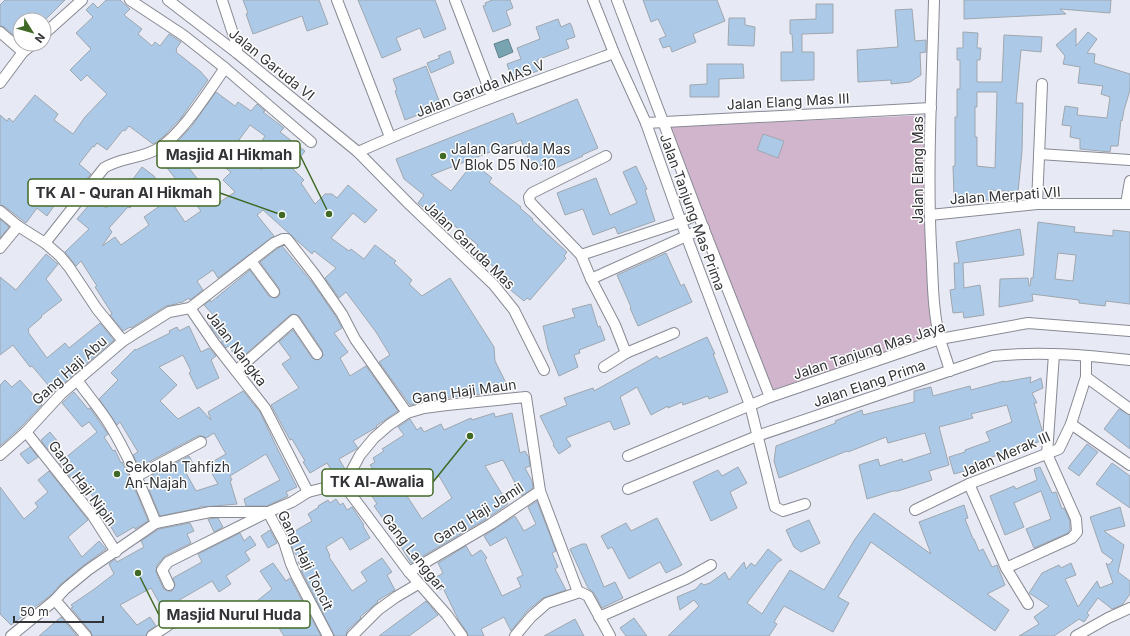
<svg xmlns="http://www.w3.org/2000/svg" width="1130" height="636" viewBox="0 0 1130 636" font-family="Inter,sans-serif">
<rect width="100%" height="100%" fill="#e7e9f4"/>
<!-- green -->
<path fill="#d0b5cc" d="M927,115V216L932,337L772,390L670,127Z"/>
<!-- water -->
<path fill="#78a4b2" stroke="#63828d" d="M508,39L513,52L499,58L494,44Z"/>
<!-- building -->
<g fill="#accae7" stroke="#9fa7af" fill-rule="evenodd">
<path d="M5,0H65L44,21L20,20V41L4,27L0,26V5Z"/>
<path d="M106,0H120L130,9L124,15L142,29L138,34L152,46L155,42L160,46L169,34L181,42L176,49L177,50L176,52L200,71L208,80L181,118L164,136L155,143L153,144L129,126L125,131L123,130L107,150L97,143L94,147L93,146L79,164L91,174L65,205L58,200L47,216L37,208L26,223L4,206L0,205V115L7,121L9,118L13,122L35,95L58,114L54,120L73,134L85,117L107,94L87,75L81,81L70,70L91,49L76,33L93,17L86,10L93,3L98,8Z"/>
<path d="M243,0H319L328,24L307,31L302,16L253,34L246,14L248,13Z"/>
<path d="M358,0H435L446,29L424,38L420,28L396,38L401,50L382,58Z"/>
<path d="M492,0H510L513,8L506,11L511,25L493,32L483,6L486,5L485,3Z"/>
<path d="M643,0H717L725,21L693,34L696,42L672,52L670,46L663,48L659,39L666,36L658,19L651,22Z"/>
<path d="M964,0H1111L1110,13L1060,9L1066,14L964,19Z"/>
<path d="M816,4H833V33L802,34V52H814V80L781,81V52H793L792,34H790V20L816,19Z"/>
<path d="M912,9L915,41L926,40V52L920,53L921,75L910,82L891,84V80L858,82L857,50L898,47L895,10Z"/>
<path d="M729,18H745V25L755,27L754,46L728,45Z"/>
<path d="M558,19L561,27L570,23L572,27L575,37L566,40L569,48L537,60L540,70L527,75L526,72L511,76L507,64L521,59L517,48L540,39L536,27Z"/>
<path d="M1076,28V46L1088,32L1097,39L1087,53L1095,54L1094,63L1130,74V90L1124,110L1122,121L1121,120L1118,146H1111L1110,152L1080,149V139L1070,137L1071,126L1062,125L1065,106L1078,108L1077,115L1107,118L1110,97L1101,94L1103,86L1078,83L1080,67L1063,64L1065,56L1056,45Z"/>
<path d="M963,32L978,33L977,48H981L980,60H977V82H1002L1004,35L1042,37L1041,52L1021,50L1016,103H1023L1022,151L1018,192L990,190L991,200H976V196L954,197L953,166H955V117H957V89H960V60H957V48H963ZM977,92H997L995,168L977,166V137H975V107H977Z"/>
<path d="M450,51L454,63L431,73L427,63L440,58L438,56Z"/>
<path d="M707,64H743L744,78L719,79V97H690V85L707,84Z"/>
<path d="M426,66L441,106L405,120L395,91L397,90L393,79Z"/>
<path d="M216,92L235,106L238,102L251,111L257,104L265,111L263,112L284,128L280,132L305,151L292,168L304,180L301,183L315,204L325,194H332L337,198L348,185L377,210L365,223L353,213L331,238L349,251L351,249L364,259L375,245L396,261L394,263L412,280L409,284L422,296L450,278L494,347L495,361L508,387L497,393L450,397L438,400L436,394L423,402L410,405L379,362L390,355L376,332L346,292L339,298L325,278L336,268L314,251L312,254L263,210L257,215L274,236L218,278L213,270L197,281L203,290L190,300L189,298L181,303L180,302L176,304L166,306L131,328L130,327L123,331L110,315L112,314L111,312L95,287L97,286L81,261L76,266L65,252L89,229L77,219L95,198L106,208L121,189L124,191L142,167L154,176L185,222L201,211L160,159L164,152L173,146L191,127ZM250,125L265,136L261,142L277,154L261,170L239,147L243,143L239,140ZM198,148L231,172L223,180L235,192L217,204L185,163ZM145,189L164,203L144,217L149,225L121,245L115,237L102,246L112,232L109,228L128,207L130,208Z"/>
<path d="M577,99L598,148L582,155L583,156L553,169L550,162L532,169L521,140L431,175L451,191L473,163L492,178L489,182L521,207L520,208L533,219L532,220L567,252L564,256L566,258L530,300L527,298L524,301L508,288L512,283L474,250L478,245L434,209L431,213L418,203L424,195L404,179L396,159L513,113L517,124Z"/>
<path d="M763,134L784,141L778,158L757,150Z"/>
<path d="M636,166L647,189L645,190L655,221L618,234L615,227L593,235L583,209L565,215L557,193L596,178L610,215L637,203L623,172Z"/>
<path d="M0,219L9,227L0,238Z"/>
<path d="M1038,222L1075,227L1074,232L1113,236V230L1130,232V304L1106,301L1105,306L1079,303V300L1032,294L1033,301L999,307L1000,279L1028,278L1029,286H1030L1031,278H1033ZM1058,253L1076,255L1073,281L1055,279Z"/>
<path d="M1020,229L1024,255L963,263L964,288L980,285L984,315L964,318L963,312L953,313L950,290L955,289L954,263H959L956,242Z"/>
<path d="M282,246L315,286L336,317L342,328L334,333L348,352L340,358L350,376L366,366L398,411L376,426L377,427L353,441L358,448L339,459L345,469L335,476L327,463L310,473L303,462L305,461L292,439L290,440L271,405L299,388L282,364L291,358L279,342L293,330L312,358L318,360L323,356L322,350L299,316L293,314L290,315L239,360L228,346L226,348L221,342L223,341L219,338L210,326L216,318L204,305L210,300L211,302L250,270L269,296L274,298L278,297L280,294L279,288L260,262L277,249Z"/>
<path d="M666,253L681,286L684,284L692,302L638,326L630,308L631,307L617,275Z"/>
<path d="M46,254L58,264L46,279L62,300L41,316L42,317L28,329L29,331L28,332L47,358L65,343L69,348L100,323L114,340L54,392L32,366L30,367L13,345L0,355V277L16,290Z"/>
<path d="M591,304L598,327L600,326L605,340L579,350L580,353L574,355L578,367L559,376L548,349L543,326L575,317L572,309Z"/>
<path d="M189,326L201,352L209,348L216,356L211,360L219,378L197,389L189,373L191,371L183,355L159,367L177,385L160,401L178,419L199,407L211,420L208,412L243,391L260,412L277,448L297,487L286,492L288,496L267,506H246L244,499L280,480L266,454L230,476L232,480L230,481L237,504L203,507L202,506L199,508L160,516L149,490L157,485L152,475L189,456L195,467L186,473L196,491L218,484L207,465L226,454L214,433L206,438L202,436H198L139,467L133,455L138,452L120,422L117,425L99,399L118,380L111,373L135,349L136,350L170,333L169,331L177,327L179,331Z"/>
<path d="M707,337L715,354H713L728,392L709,399L708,396L683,405L682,402L668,408V406L651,415L637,387L620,397L630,424L614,430L610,421L566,438L571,446L559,454L553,445L554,444L540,416L567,405L564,398L593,388L594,391L657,356L659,359Z"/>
<path d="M1031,377L1030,383L1041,378L1043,388L1032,393L1037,403H1034L1042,430L1041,441L989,458V459L967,467L968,470L954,474L949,457L965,452V450L990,441L986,432L1012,422L1007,405L971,414L973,418L939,427L949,465L929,471L932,480L898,491H893L867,499L859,465L878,459L880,466L902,459L903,462L931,453L925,433L888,443L886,437L848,452L847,451L779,478L774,461L776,446L836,423L835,421L862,410L863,415L914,402V391L931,387L933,396L970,386L971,390L1004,381V382Z"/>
<path d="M5,380L12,387L20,380L42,405L21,427L0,446V385Z"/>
<path d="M74,392L88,409L90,408L108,434L104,437L113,451L115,450L121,463L122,462L130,478L129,479L138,496L148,521L135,529L134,527L117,537L79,474L72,479L59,463L97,432L89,422L82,427L62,403Z"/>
<path d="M1119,409L1130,415V449L1104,429Z"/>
<path d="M494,413L495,417L512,413L520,453L525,451L529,458L530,466L525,468L532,481L533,488L522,496L503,460L485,466L508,504L488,518L411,563L400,545L401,544L374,506L377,504L361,479L374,471L370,465L375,462L373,458L384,451L382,449L404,435L398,427L410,419L417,430L421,427L424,432L441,424L444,430L471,418L472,420ZM439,476L452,498L422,519L407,496Z"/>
<path d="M50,432L59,443L48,450L41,440Z"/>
<path d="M1087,444L1098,452L1079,476L1068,468Z"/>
<path d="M30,447L38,457L28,464L20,454Z"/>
<path d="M1112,463L1130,476V508L1096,484Z"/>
<path d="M738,467L747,483L730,492L737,508L711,521L693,482L718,470L722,476Z"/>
<path d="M1040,467L1052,493L1056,492L1062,509L1064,508L1070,521V530L1068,533L1034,548L1026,529L1051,519L1041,491L1014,503L1024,527L1005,535L990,496L1014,486L1016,489L1037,480L1034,469Z"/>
<path d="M49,471L88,520L68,537L82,557L99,541L106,549L84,565L61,584L51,595L11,625L0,614V487L24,519L38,507L35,503L48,492L38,480Z"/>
<path d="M336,499L340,505L343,503L347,510L352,507L364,525L363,526L370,538L350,550L342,537L326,547L330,556L329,557L352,591L367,581L361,572L382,558L392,572L387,575L395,590L377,601L378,602L360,617L361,618L347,631L346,636H335L334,635L302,572L301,571L303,570L298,562L300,561L293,550L287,534L294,529L295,531L312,521L308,514L319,507L318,506L328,500L330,503Z"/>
<path d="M537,501L556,551L552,553L558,567L555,569L566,590L543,598L527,611L511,631L504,617L481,629L484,636H468L467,632L459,621L443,588L439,590L433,579L443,573L438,563L466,546L472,556L481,550L487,558L485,560L502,596L521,587L517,578L523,575L506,537L490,546L484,536L515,516L524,531L536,524L528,507Z"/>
<path d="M964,505L968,518L965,519L973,539H974L979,551L983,549L992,567L997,565L1005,585L987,594L1009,610L995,631L871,542L838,597L849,603L833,632L784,606L774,622L777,624L769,636H668L699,606L694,600L680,610L677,597L696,589L701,583L704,585L710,583L725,572L729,580L744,562L746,569L751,563L755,566L768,549L782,560L778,562L747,603L762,614L790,570L824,590L855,539L874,513L931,554L919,522Z"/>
<path d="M1120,507L1125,526L1104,531L1124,545L1118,572L1130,581V594L1122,605L1112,609L1098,598L1087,613L1089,615L1084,622L1079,619L1054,636H1019L1039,624L1034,617L1049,606L1029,593L1042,573L1059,565L1061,568L1071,563L1076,575L1065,579L1078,607L1097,581L1100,588L1113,583L1106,563L1109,565L1113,560L1102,552L1090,517Z"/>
<path d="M218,518L223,527L214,532L208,519Z"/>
<path d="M657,518L682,565L666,573L660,562L629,579L612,547L608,549L601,536L626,523L631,531Z"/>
<path d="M809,520L820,543L801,552L794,547L786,530Z"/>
<path d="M190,523L194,531L187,534L191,543L165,556L157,565L156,572L163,588L168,591H172L175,585L173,578L202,562L198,554L240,533L244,541L250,536L256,545L245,552L250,560L226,576L231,584L219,592L212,581L176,602L177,604L164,611L151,588L120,605L137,625L150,617L156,626L148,631L146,636H92L91,632L71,608L73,607L71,605L93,590L114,574L109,564L115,559L117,562L144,547L141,541L159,529Z"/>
<path d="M270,530L277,543L268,548L261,536Z"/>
<path d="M582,544H586L604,587L615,582L623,598L602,608L594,593L588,588L570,549Z"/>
<path d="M273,563L286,581L290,578L321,636H284L268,611L240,627L233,615L257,601L272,589L260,571Z"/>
<path d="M426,601L438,615L409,636H379Z"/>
<path d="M61,617L77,636H39Z"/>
<path d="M634,618L647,636H626L620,628Z"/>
<path d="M575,619L584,636H544Z"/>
</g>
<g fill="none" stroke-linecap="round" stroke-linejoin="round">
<defs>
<g id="minor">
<path d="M130,0L183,35L225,68L311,142"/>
<path d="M168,0L237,53L358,152L410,205L494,285L514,310L544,370"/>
<path d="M222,0L237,46V53"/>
<path d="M337,0L390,137"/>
<path d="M455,0L492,97"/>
<path d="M593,0L614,53L646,123L681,222L750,405L775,507L783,511L805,504"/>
<path d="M617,0L698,214L770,397"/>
<path d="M934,0C932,82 927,164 931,246C933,276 932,309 940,339C943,350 947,360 950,371"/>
<path d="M0,32L23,52"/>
<path d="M44,34L82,0"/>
<path d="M0,83L23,52L33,44"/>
<path d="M646,123L931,108"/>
<path d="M358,152C441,115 528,84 614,53"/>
<path d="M1039,154L1130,160"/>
<path d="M606,156L532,193L529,197L530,202L581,255L591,279L615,325L626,353L674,333"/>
<path d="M1037,204L1042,84"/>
<path d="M1126,204L1130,181"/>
<path d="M0,211L18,226L45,243L60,256L69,267L97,309L123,341L169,312L190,308"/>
<path d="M930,215L1037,204H1130"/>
<path d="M45,243L104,168C121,157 142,159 159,148C183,133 208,92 225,68"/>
<path d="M0,248L18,226"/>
<path d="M581,255L681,222L698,214"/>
<path d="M251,261L274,292"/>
<path d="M591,279L704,228"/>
<path d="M190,308L274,243L283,239H287L315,275L342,314L355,339L407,413"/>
<path d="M190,308L214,343L265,408L308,492L332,486L344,485"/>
<path d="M1086,356V377L1130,409"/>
<path d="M604,367L626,353"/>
<path d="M236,371L294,320L317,354"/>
<path d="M77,380C87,394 99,408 108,422C128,454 142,489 156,523"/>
<path d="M1071,424L1130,465"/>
<path d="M26,432L93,516L116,552"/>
<path d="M0,455L26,432L61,394L123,341"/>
<path d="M628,456L770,397L940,339L1028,323L1130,331"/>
<path d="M137,476L201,442"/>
<path d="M969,484L1006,568L1072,538L1077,532L1076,519L1047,454L1054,354"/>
<path d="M344,485L360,455L374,438L389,425L407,413L424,408L447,405L526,397L540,491L578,592"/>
<path d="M344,485L409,572L447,615L462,636"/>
<path d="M628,489L757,436L993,356C1039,351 1085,355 1130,360"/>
<path d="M915,510L969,484L1059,449L1071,424L1086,377"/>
<path d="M1006,568L1028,604"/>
<path d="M409,572L491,524L540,491"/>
<path d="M169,585L162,570L168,562L268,512L284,542L291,564L296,575L328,636"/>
<path d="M55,600L86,636"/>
<path d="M599,617L686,579L711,565"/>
<path d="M11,636L55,600L65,589L88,570L156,523L210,512H268L292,502L308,492"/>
<path d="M152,636L185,614"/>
<path d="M352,636L378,610L396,597L418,584"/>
<path d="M515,636L531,617L547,603L580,592L588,596L610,636"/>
<path d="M1076,636L1108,618L1130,608"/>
</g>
</defs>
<!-- minor casing -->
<use href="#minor" stroke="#888a94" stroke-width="12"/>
<!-- minor -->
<use href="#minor" stroke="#fff" stroke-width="10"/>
</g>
<!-- markers -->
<g fill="#406926" stroke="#fff" stroke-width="1.5">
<circle cx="443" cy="156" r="4"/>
<circle cx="117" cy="474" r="4"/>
</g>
<g text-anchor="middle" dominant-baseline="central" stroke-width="3" stroke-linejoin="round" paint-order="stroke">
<!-- street labels -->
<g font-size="14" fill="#323337" stroke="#fff">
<text transform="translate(272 64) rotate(39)">Jalan Garuda VI</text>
<text transform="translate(480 88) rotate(-21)">Jalan Garuda MAS V</text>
<text transform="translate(788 101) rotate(-3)">Jalan Elang Mas III</text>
<text transform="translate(917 170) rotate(-90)">Jalan Elang Mas</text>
<text transform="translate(1005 195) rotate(-4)">Jalan Merpati VII</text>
<text transform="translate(693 212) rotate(70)">Jalan Tanjung Mas Prima</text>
<text transform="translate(470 245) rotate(44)">Jalan Garuda Mas</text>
<text transform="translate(237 348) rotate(53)">Jalan Nangka</text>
<text transform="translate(869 350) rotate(-18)">Jalan Tanjung Mas Jaya</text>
<text transform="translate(69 370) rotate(-42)">Gang Haji Abu</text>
<text transform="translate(869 383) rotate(-19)">Jalan Elang Prima</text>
<text transform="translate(464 391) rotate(-8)">Gang Haji Maun</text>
<text transform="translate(1005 454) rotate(-23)">Jalan Merak III</text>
<text transform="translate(83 483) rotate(53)">Gang Haji Nipin</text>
<text transform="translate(478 513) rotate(-32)">Gang Haji Jamil</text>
<text transform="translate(414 552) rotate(52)">Gang Langgar</text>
<text transform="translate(306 560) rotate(64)">Gang Haji Toncit</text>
</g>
<!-- poi labels -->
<g font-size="14" fill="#323337" stroke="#fff" text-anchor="start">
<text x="451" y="148">Jalan Garuda Mas<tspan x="451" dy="16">V Blok D5 No.10</tspan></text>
<text x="125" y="466">Sekolah Tahfizh<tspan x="125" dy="16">An-Najah</tspan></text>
</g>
</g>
<!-- callouts -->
<path fill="none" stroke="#406926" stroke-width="1.5" d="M329 214L300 155M282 215L220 193M470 436L433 482M138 573L159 615"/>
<g fill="#406926" stroke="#fff" stroke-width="1.5">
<circle cx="329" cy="214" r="4"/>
<circle cx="282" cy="215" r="4"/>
<circle cx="470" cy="436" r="4"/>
<circle cx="138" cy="573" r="4"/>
</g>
<g fill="#fff" stroke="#406926" stroke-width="1.5">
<rect x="157" y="141" width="143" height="27" rx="4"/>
<rect x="28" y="179" width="192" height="27" rx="4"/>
<rect x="322" y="469" width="111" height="27" rx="4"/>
<rect x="159" y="601" width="151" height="27" rx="4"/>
</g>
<g font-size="15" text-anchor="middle" font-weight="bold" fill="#323337">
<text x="229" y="160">Masjid Al Hikmah</text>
<text x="124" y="198">TK Al - Quran Al Hikmah</text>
<text x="377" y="487">TK Al-Awalia</text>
<text x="234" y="620">Masjid Nurul Huda</text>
</g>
<!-- north arrow -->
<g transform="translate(32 32) rotate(127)"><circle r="19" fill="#ffffff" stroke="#adadaf"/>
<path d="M0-3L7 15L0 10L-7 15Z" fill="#406926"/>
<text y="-6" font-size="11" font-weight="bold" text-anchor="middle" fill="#323337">N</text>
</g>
<!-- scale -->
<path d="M14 616v6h89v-6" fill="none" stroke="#323337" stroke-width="2"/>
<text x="20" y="616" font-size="12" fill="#323337" stroke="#ffffff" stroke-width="3" paint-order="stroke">50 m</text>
</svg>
